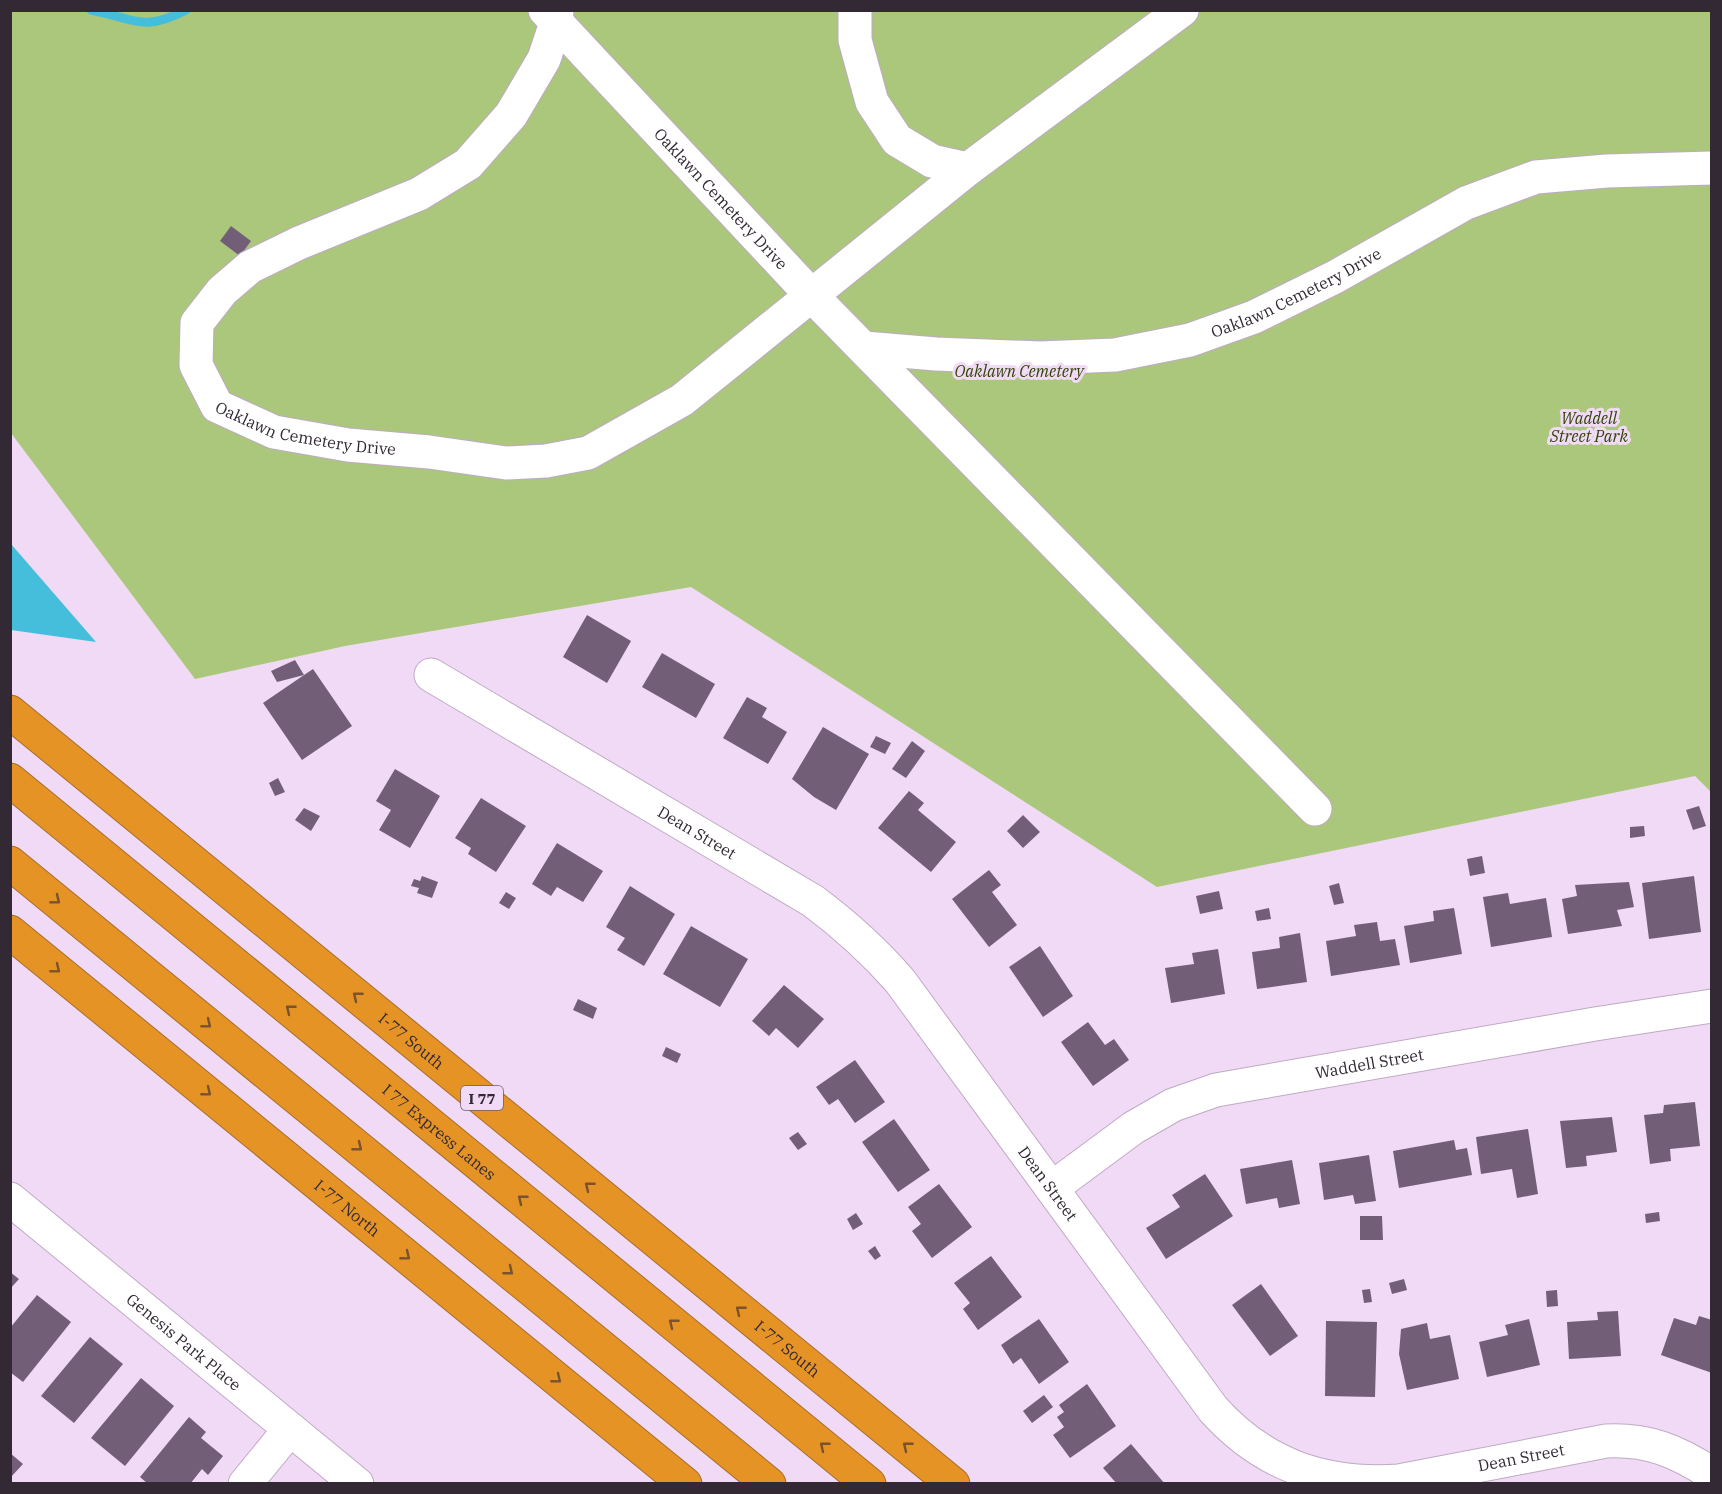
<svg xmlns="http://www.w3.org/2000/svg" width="1722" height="1494" viewBox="0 0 1722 1494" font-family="'IBM Plex Serif',serif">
<rect width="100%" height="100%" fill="#f1daf6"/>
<!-- green -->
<path fill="#aac77c" d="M11,11H1711V792L1695,776L1157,887L691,587L345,646L195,679L11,433Z"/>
<!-- water -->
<path fill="#44beda" d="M11,544L96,642L11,630Z"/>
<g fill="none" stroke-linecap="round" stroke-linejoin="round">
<!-- stream -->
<path stroke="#44beda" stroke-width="9" d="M91,10C133,18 142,33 186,10"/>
</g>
<!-- building -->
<g fill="#725f77">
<path d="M231,226L251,241L240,256L220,241Z"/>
<path d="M587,615L631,641L607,683L563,657Z"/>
<path d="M662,653L715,684L696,718L642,687Z"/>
<path d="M295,660L304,675L313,669L352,726L302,760L263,703L304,675L277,682L271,671Z"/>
<path d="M747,697L767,708L762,717L787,732L768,764L723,738Z"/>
<path d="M823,727L869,754L836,810L814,797L792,779Z"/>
<path d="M876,736L891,743L885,754L870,747Z"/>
<path d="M912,741L925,751L906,778L892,769Z"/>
<path d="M395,769L440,796L410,848L379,830L391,810L376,801Z"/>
<path d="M278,778L285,792L275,796L269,783Z"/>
<path d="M909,791L924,803L918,810L956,842L931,872L878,828Z"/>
<path d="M481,798L526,826L496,872L468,854L471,848L455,838Z"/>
<path d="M1699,806L1706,826L1693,830L1686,810Z"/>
<path d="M304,808L320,816L311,831L295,820Z"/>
<path d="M1023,815L1040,832L1023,848L1007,831Z"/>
<path d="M1644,826L1645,836L1630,838V827Z"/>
<path d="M557,843L603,871L583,902L557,887L551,896L532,884Z"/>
<path d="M1482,856L1485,873L1470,876L1467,859Z"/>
<path d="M989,870L1001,885L992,892L1017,925L989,947L952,899Z"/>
<path d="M422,876L438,882L432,898L417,893L419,888L411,886L414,879L420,881Z"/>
<path d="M1694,876L1701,932L1649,939L1642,883Z"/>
<path d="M1629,882L1634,907L1617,910L1622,926L1568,934L1562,899L1577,896L1575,885Z"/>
<path d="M1339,883L1344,903L1334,905L1329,886Z"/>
<path d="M630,886L675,914L644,966L617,950L625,938L606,927Z"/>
<path d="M1219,891L1223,909L1200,914L1196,896Z"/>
<path d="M506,892L516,898L509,909L499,903Z"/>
<path d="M1508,893L1510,904L1546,898L1552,937L1491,947L1483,897Z"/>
<path d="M1269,908L1271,919L1257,921L1255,911Z"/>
<path d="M1454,908L1462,954L1410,963L1404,926L1434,921L1433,911Z"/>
<path d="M1377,922L1380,941L1395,939L1400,965L1331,976L1326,941L1356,936L1354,925Z"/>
<path d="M691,926L748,959L720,1007L663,974Z"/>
<path d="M1300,933L1307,982L1257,989L1252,952L1280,948L1279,937Z"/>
<path d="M1040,946L1073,996L1043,1017L1009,967Z"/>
<path d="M1218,949L1225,994L1171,1003L1165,968L1194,964L1192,953Z"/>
<path d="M784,985L824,1019L798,1048L776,1028L769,1036L752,1021Z"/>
<path d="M578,999L597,1008L593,1019L573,1010Z"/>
<path d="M1088,1022L1105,1045L1114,1039L1129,1060L1093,1086L1061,1042Z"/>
<path d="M666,1047L681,1054L677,1063L662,1056Z"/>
<path d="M855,1060L885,1102L855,1123L838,1099L829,1105L816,1087Z"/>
<path d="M1695,1102L1700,1146L1670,1149L1671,1161L1650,1164L1644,1115L1663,1113L1664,1105Z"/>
<path d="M1612,1117L1617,1152L1586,1156L1587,1166L1566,1168L1560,1121Z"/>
<path d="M894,1119L930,1170L898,1192L862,1142Z"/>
<path d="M1528,1129L1538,1194L1517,1198L1512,1169L1481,1174L1476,1137Z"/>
<path d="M798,1132L807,1144L798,1150L789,1138Z"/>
<path d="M1454,1140L1456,1150L1467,1148L1472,1175L1399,1188L1393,1151Z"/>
<path d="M1369,1155L1376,1201L1355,1204L1353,1195L1324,1200L1319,1163Z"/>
<path d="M1292,1160L1300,1204L1279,1208L1277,1198L1246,1204L1240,1169Z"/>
<path d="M1205,1174L1233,1216L1166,1259L1146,1228L1180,1207L1172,1195Z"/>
<path d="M939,1184L972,1227L932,1258L912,1231L921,1224L908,1207Z"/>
<path d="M1659,1212L1660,1221L1646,1223L1645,1214Z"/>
<path d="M856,1213L863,1224L853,1230L847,1219Z"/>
<path d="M1360,1216H1382L1383,1240H1360Z"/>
<path d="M875,1246L881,1256L875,1260L868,1251Z"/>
<path d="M991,1256L1022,1297L978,1330L963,1309L970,1303L954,1283Z"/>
<path d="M10,1272L19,1279L10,1289Z"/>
<path d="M1404,1279L1407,1290L1392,1294L1389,1283Z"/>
<path d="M1261,1284L1298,1336L1270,1356L1232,1305Z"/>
<path d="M1370,1289L1372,1302L1364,1303L1362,1290Z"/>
<path d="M1557,1290L1558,1306L1547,1307L1546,1291Z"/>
<path d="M37,1295L71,1322L23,1382L10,1372V1328Z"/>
<path d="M1618,1311L1621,1356L1569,1359L1567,1322L1598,1320L1597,1312Z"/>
<path d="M1699,1316L1712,1320V1373L1661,1355L1674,1318L1696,1325Z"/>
<path d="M1039,1319L1069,1362L1039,1384L1021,1358L1013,1364L1001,1345Z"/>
<path d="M1529,1319L1540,1365L1487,1377L1479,1342L1508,1335L1505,1325Z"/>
<path d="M1326,1321L1377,1322L1375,1397L1325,1396Z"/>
<path d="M1427,1323L1430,1339L1450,1335L1459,1379L1407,1390L1399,1354L1401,1329Z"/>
<path d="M90,1337L123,1364L74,1423L41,1396Z"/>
<path d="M141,1378L174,1406L125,1466L91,1438Z"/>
<path d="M1087,1384L1116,1426L1070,1458L1053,1435L1064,1427L1057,1417L1064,1412L1059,1405Z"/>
<path d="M1044,1395L1053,1407L1032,1423L1023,1411Z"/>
<path d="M189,1417L206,1432L201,1438L223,1456L208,1475L202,1469L190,1484H148L140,1477Z"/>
<path d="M1131,1444L1165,1484H1117L1103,1468Z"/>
<path d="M10,1453L23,1464L10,1478Z"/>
</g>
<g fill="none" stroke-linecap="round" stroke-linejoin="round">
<defs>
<g id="minor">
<path id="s1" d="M545,10L812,296L1315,809"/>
<path id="s2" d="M557,10L556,23L544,59L511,115L468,164L419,194L299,243L250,267L222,291L197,323L196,365L217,406L274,432L348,445L429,452L506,463L546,461L588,453L682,400L968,169L1182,10"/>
<path d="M855,10V40L872,102L897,140L932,161L968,169"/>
<path id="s3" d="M864,348L936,354L1040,358L1115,355L1190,340L1254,317L1335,277L1466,203L1536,177L1607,171L1712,168"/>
<path id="s4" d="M431,675L813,901C845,925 874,951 900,981L1213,1409C1263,1465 1324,1486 1399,1481L1606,1441C1648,1439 1677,1451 1712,1474"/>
<path id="s5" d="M1052,1188L1133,1128L1173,1105L1216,1090L1595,1024L1712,1006"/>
<path id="s6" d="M10,1199L357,1484"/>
<path d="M245,1484L290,1429"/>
</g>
<g id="highway">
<path id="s7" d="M10,712L953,1484"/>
<path id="s8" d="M10,780L869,1484"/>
<path d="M10,863L769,1484"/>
<path id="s9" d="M10,932L685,1484"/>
</g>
</defs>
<!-- minor casing -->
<use href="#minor" stroke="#bfaac4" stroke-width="35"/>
<!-- highway casing -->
<use href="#highway" stroke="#a76e2b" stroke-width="35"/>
<!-- minor -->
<use href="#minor" stroke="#fff" stroke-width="33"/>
<!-- highway -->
<use href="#highway" stroke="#e69326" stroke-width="33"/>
</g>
<!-- one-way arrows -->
<defs><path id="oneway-chevron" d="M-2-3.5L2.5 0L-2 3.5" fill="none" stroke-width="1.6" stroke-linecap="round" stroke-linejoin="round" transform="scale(1.5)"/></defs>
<g stroke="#7a532e">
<use href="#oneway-chevron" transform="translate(56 900) rotate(39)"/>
<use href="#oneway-chevron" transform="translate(56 969) rotate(39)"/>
<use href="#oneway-chevron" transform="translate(357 996) rotate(-141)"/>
<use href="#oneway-chevron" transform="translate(290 1009) rotate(-141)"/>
<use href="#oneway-chevron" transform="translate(207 1024) rotate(39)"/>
<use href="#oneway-chevron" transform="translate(207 1092) rotate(39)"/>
<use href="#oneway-chevron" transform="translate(358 1147) rotate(39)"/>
<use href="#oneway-chevron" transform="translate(589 1186) rotate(-141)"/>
<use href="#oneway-chevron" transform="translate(522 1199) rotate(-141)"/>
<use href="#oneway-chevron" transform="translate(406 1256) rotate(39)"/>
<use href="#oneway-chevron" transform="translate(509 1271) rotate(39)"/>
<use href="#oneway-chevron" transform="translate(740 1310) rotate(-141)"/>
<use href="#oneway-chevron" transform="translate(673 1323) rotate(-141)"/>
<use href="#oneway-chevron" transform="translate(557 1379) rotate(39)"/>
<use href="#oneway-chevron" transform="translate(824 1446) rotate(-141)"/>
<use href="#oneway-chevron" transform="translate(907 1446) rotate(-141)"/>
</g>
<g text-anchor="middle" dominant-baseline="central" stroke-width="6" stroke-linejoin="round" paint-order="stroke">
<!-- shield labels -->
<rect fill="#f1daf6" stroke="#6b5e6e" stroke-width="1.5" x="461" y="1086" width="42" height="24" rx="4.5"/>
<g font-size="15" font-weight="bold" fill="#322934">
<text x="482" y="1098">I 77</text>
</g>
<!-- street labels -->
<g font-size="16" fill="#322934" stroke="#f1daf6">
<text stroke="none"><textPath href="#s1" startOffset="258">Oaklawn Cemetery Drive</textPath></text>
<text stroke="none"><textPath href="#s3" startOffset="444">Oaklawn Cemetery Drive</textPath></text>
<text stroke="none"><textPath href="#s2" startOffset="681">Oaklawn Cemetery Drive</textPath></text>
<text stroke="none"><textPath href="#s4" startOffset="309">Dean Street</textPath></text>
<text stroke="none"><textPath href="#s7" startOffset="519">I-77 South</textPath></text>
<text stroke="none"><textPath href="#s5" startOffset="348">Waddell Street</textPath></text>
<text stroke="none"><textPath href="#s8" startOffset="555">I 77 Express Lanes</textPath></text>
<text stroke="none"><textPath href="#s4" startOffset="813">Dean Street</textPath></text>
<text stroke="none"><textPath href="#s9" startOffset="436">I-77 North</textPath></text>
<text stroke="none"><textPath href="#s6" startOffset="225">Genesis Park Place</textPath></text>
<text stroke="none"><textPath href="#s7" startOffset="1005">I-77 South</textPath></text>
<text stroke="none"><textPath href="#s4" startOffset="1424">Dean Street</textPath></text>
</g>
<!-- park labels -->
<g font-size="16" font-style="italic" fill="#314305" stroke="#f1daf6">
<text x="1019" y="371">Oaklawn Cemetery</text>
<text x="1589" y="418">Waddell<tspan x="1589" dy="18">Street Park</tspan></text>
</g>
</g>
<!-- border -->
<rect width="1722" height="1494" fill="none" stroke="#322934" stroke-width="24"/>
</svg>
